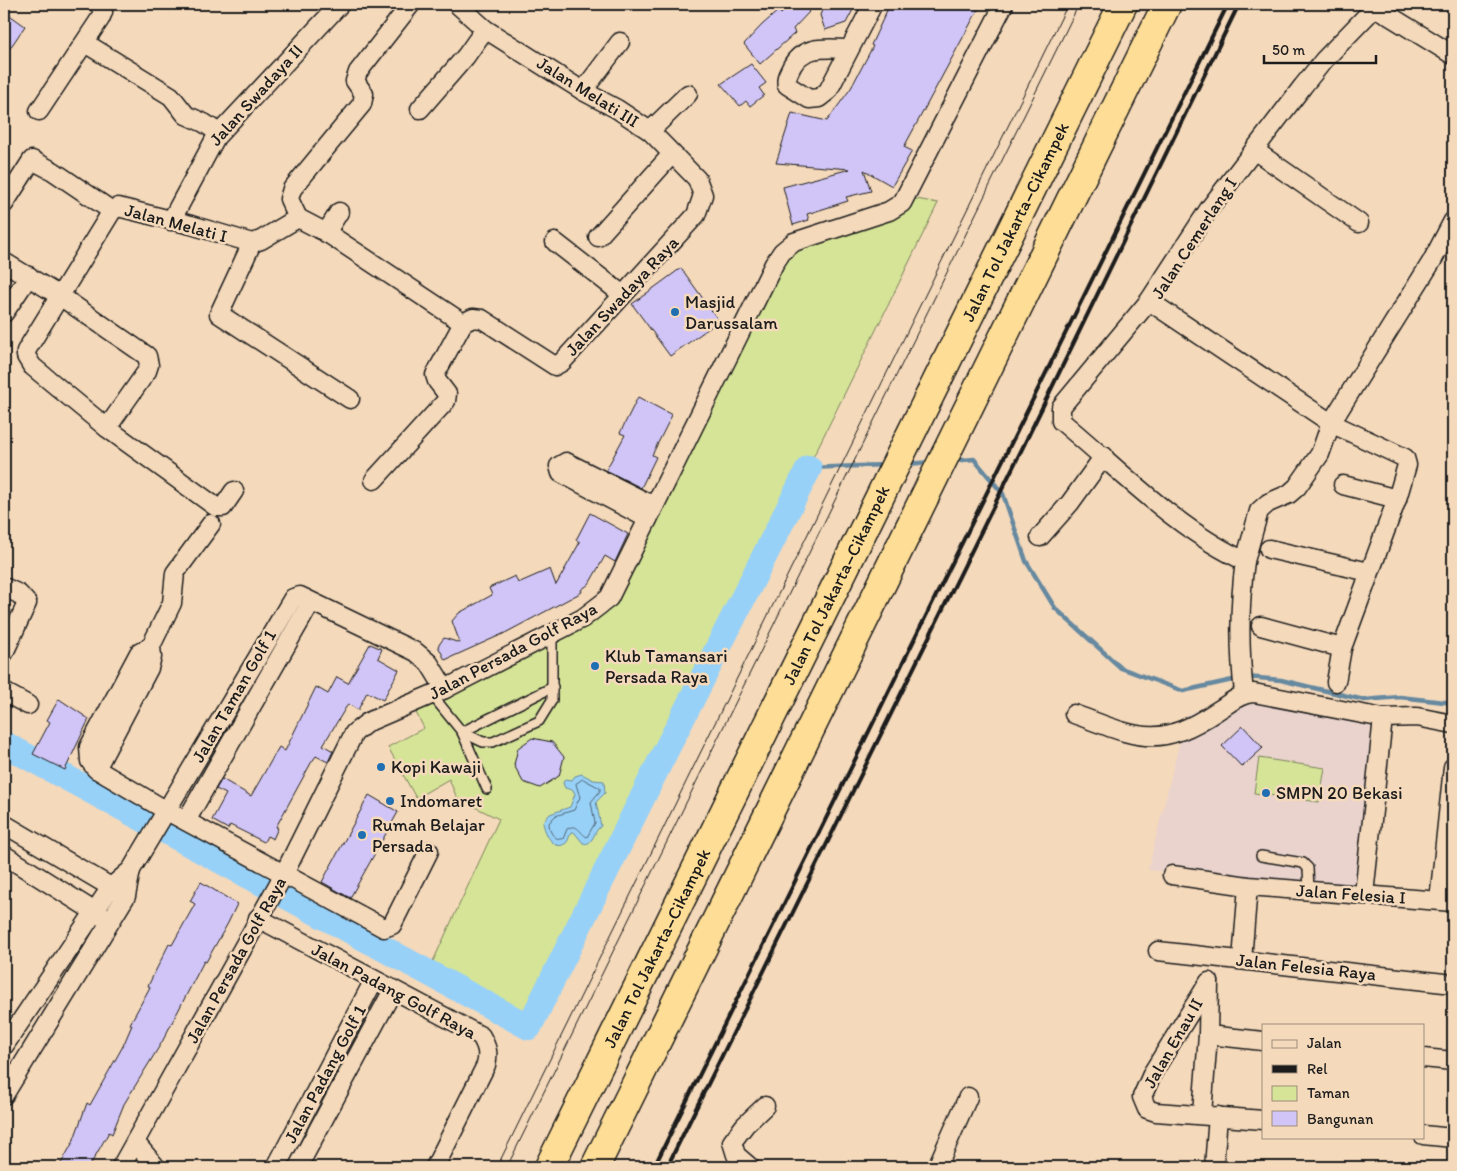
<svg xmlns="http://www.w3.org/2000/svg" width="1457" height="1171" viewBox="0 0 1457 1171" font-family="Itim,sans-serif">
<rect width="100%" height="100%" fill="#f4d9bb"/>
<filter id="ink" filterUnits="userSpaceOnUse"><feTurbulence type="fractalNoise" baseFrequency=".02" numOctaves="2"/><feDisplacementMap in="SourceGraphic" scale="10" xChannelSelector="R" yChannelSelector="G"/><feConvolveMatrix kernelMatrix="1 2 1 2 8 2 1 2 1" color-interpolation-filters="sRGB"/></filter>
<g filter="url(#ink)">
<!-- built -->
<path fill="#ead3cd" d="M1233,693L1372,715L1357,890L1148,870L1186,716Z"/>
<!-- green -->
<g fill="#d6e497" stroke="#79805a">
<path d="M906,197L938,203C804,479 665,752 529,1027L428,972L499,819L457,798L449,779L416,798L388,747L424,728L410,701L607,609L787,248Z"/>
<path d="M1259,758L1325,768L1319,802L1254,793Z"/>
</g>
<!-- water -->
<path fill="#98d1f8" stroke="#6689a0" d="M582,774L593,780L604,781L605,793L596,802L601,826C594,831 595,839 587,844L583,843L574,832H571C569,835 569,841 566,843C553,853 544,831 543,822L550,814L570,807L575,794L573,790L565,788L563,783L565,779L572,780L575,776Z"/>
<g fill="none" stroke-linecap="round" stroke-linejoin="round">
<!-- shore -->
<path stroke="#4e6474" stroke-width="1" d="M583,779L600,788V791L591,802L595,823L587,837C580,834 578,822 567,829L563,839C553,840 549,831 549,823L555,816L574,810L580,797L576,784Z"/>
<!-- stream -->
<g stroke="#6689a0" stroke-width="4.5">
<path d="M952,461L974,459L1003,494L1026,561L1055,608L1121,668L1183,691L1237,679"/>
<path d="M907,464L932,462"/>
<path d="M809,468L884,465"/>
<path d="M1247,677L1281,680L1364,700L1400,697L1453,703"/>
</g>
<!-- river -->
<path stroke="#98d1f8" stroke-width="26" d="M4,744L529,1027L658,766L809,468"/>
</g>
<!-- building -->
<g fill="#d1c5f7" stroke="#1c1c1c">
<path d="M790,4H802L809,12L793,29L795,33L760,64L744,44L762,25L779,10L781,14Z"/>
<path d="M825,4H856L846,23L825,30L820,15Z"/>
<path d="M896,4H981L904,147L912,151L892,186L864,170L871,191L846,197L848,201L807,214L809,220L793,225L783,187L850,169L776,163L792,113L827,121L851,88L873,46L871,45L889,6L893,8Z"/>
<path d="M4,11L25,26L4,57Z"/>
<path d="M751,64L766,83L759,88L764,95L750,106L746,101L740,106L721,84Z"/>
<path d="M681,268L719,321L670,356L632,304Z"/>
<path d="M638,397L672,415L652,455L656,457L641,488L606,470L625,435L620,433Z"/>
<path d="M590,513L628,534L615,562L605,556L589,584L581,590L582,592L505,633L445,660L438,646L444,638L460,643L452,621L459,613L492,595L489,588L515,576L518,583L550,569L556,585L580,542L576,540Z"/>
<path d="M370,644L382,649L378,658L399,670L383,700L367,692L358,710L348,704L323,745L333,751L328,762L316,756L311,763L276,827L278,828L273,839L267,836L264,842L230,825L228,829L212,820L226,794L216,789L222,779L251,796L279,747L285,751L316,687L328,694L337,677L348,683Z"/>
<path d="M59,699L89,719L65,770L33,754L50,722L47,720Z"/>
<path d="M1243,726L1263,748L1242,767L1222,746Z"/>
<path d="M532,738L552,742L564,757L559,776L540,788L523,782L514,765L518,748Z"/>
<path d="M369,795L398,812L350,898L322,882Z"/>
<path d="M201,882L237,904L228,923L206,962L204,961L162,1042L124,1104L112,1134L109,1132L89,1167H59L73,1142L87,1103L90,1105L123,1046L132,1025L130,1024L150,987L148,986L169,944L172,945L195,904L190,901Z"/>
</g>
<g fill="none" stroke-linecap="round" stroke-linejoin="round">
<defs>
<g id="service">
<path d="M432,695L462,732L487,789"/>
<path d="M462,732L483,742H493L539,721L552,700V633"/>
<path d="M462,732L553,687"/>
<path d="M1261,856L1303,863L1308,868L1309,891"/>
</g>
<g id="minor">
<path d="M1375,7L1453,55"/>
<path d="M85,43L171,96L186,115L204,123L219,133"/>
<path d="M849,49C827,49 804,44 792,66C789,73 785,77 787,85L809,99L819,98L828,91L873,4"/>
<path d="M583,91L620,42"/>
<path d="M420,109L466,56L485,29"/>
<path d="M39,111L100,19L103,12L99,4"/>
<path d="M650,131L688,94"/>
<path d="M1254,150L1359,223"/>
<path d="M4,204L32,160L53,171L112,211"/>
<path d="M298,218L289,199L292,189L362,104L364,94L355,81L358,72L411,4"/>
<path d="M171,221L216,137L340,4"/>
<path d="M324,231L463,323L473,318L482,319L555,366L562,362L696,215L703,195L697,179L650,131L617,109L583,91L485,29L457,4"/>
<path d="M326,233L339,212"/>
<path d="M598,237L672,154"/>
<path d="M555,242L623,295"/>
<path d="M252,243L219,314L350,399"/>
<path d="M4,262L60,296L147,356L149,365L147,371L107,428"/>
<path d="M1149,301L1331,423L1405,458L1407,465L1397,499L1342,648L1336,682"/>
<path d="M4,313L29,276"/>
<path d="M374,480L446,401L447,394L437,381L435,375L463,323"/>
<path d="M1343,485L1397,499"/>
<path d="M234,491L223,507H216L107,428L32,366L26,356V351L112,211L118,207L191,225L252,243L261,240L298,218L321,230"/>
<path d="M648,519L561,473L559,466L566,462L654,506"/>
<path d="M1040,537L1070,503L1104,456"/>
<path d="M1269,549L1369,572"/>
<path d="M1245,561L1259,511L1268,503L1289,494L1297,487L1320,454L1331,423L1432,261L1453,221"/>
<path d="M4,587L19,594L27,603L4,653"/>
<path d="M1261,626L1342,648"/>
<path d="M151,646L139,653L89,747L90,761L96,769L149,668L152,657L151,646L172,603L175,573L211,524"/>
<path d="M4,692L28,705"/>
<path d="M1244,693C1239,649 1239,605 1245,561C1178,531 1118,468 1061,421V407L1149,301L1209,209L1303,86L1324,60L1378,4"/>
<path d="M1074,714C1137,737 1157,751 1217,711C1229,704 1240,693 1254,693L1383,718L1417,717L1453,724"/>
<path d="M96,769L167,811L384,928L392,925L429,851"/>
<path d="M186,821L311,602"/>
<path d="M4,824L121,893"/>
<path d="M4,855L103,917"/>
<path d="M1172,875L1248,886L1453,902"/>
<path d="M1364,894L1383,718"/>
<path d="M1439,900L1453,767"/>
<path d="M258,918L481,1036C487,1047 489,1053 486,1065L435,1167"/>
<path d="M1158,951L1453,984"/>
<path d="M1242,960L1248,886"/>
<path d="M1209,982L1153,1072L1142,1097L1147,1109L1156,1112L1263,1120"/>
<path d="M1208,1035L1263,1041"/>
<path d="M4,1046L111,887L131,870L293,598L300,596L416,652L429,663L445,689"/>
<path d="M1423,1058L1453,1061"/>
<path d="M4,1095L126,896L131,870"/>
<path d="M1202,1114L1208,1035L1209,982"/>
<path d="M1423,1135L1453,1138"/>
<path d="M135,1142L156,1167"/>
<path d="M121,1167L284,874L354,733L368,722L445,689L583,618L609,598L774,264L782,252L794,242L889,211L902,203L1004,4"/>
<path d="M276,1167L374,980"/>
<path d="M298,1167L393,990"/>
<path d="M750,1167L736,1155L732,1142L745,1125L765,1106"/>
<path d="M937,1167L968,1097"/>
<path d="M1214,1167L1218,1116"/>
</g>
<g id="motorway">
<path id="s1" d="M549,1167L1123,4"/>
<path d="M595,1167L1167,4"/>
</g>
</defs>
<!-- service casing -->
<use href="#service" stroke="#1c1c1c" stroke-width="12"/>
<!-- minor casing -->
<use href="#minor" stroke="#1c1c1c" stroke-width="21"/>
<!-- motorway casing -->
<use href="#motorway" stroke="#1c1c1c" stroke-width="31"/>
<!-- service -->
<use href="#service" stroke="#f4d9bb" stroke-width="9"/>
<!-- minor -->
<use href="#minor" stroke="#f4d9bb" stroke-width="18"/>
<!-- motorway -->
<use href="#motorway" stroke="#fedd96" stroke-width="28"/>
<!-- tram -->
<g stroke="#1c1c1c" stroke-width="1">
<path d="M497,1167L1068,4"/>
<path d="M507,1167L1079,4"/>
</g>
<!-- rail -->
<g stroke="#1c1c1c" stroke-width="4">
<path d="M654,1167L1228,4"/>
<path d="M667,1167L1019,455L1239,4"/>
</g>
</g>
</g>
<!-- markers -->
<g fill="#1f6fb2" stroke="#f4d9bb" stroke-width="2">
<circle cx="675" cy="312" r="5"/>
<circle cx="595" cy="666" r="5"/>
<circle cx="381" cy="767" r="5"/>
<circle cx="1266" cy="793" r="5"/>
<circle cx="390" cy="801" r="5"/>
<circle cx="362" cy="835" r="5"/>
</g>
<g text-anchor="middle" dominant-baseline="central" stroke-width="5" stroke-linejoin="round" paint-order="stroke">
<!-- street labels -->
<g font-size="18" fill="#1c1c1c" stroke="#f4d9bb">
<text transform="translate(588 92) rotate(32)">Jalan Melati III</text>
<text transform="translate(256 95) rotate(-48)">Jalan Swadaya II</text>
<text stroke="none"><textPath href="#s1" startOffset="1054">Jalan Tol Jakarta–Cikampek</textPath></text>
<text transform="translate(176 223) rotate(15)">Jalan Melati I</text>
<text transform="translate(1194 238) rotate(-57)">Jalan Cemerlang I</text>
<text transform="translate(622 296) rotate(-47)">Jalan Swadaya Raya</text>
<text stroke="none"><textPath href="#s1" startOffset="649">Jalan Tol Jakarta–Cikampek</textPath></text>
<text transform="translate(513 651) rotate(-28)">Jalan Persada Golf Raya</text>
<text transform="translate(234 696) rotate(-60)">Jalan Taman Golf 1</text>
<text transform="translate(1351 894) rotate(4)">Jalan Felesia I</text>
<text stroke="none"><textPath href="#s1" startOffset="244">Jalan Tol Jakarta–Cikampek</textPath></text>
<text transform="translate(236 960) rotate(-61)">Jalan Persada Golf Raya</text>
<text transform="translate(1306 967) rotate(6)">Jalan Felesia Raya</text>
<text transform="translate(394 991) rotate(28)">Jalan Padang Golf Raya</text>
<text transform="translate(1173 1043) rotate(-60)">Jalan Enau II</text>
<text transform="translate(325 1074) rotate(-62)">Jalan Padang Golf 1</text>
</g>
<!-- poi labels -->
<g font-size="18" fill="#1c1c1c" stroke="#f4d9bb" text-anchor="start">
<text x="685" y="302">Masjid<tspan x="685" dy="21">Darussalam</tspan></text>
<text x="605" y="656">Klub Tamansari<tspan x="605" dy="21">Persada Raya</tspan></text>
<text x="391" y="767">Kopi Kawaji</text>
<text x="1276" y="793">SMPN 20 Bekasi</text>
<text x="400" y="801">Indomaret</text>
<text x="372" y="825">Rumah Belajar<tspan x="372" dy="21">Persada</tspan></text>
</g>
</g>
<!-- margin -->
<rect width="1457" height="1171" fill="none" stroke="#f4d9bb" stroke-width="20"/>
<rect x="10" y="10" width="1437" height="1151" fill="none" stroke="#1c1c1c" stroke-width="2" filter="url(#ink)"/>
<!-- legend -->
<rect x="1262" y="1024" width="162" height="115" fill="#f4d9bb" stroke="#9e8d7b"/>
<rect x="1272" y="1040" width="25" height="8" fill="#f4d9bb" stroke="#9e8d7b"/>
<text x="1307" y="1048" font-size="15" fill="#1c1c1c">Jalan</text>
<rect x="1272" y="1065" width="25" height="8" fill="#1c1c1c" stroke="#9e8d7b"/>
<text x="1307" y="1074" font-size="15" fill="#1c1c1c">Rel</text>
<rect x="1272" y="1086" width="25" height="15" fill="#d6e497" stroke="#9e8d7b"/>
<text x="1307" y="1098" font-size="15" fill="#1c1c1c">Taman</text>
<rect x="1272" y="1111" width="25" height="15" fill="#d1c5f7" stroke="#9e8d7b"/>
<text x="1307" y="1124" font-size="15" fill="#1c1c1c">Bangunan</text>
<!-- scale -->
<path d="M1264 55v8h112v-8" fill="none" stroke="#1c1c1c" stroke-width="2.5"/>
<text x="1272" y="55" font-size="15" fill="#1c1c1c" stroke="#f4d9bb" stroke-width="4" paint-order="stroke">50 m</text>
</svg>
